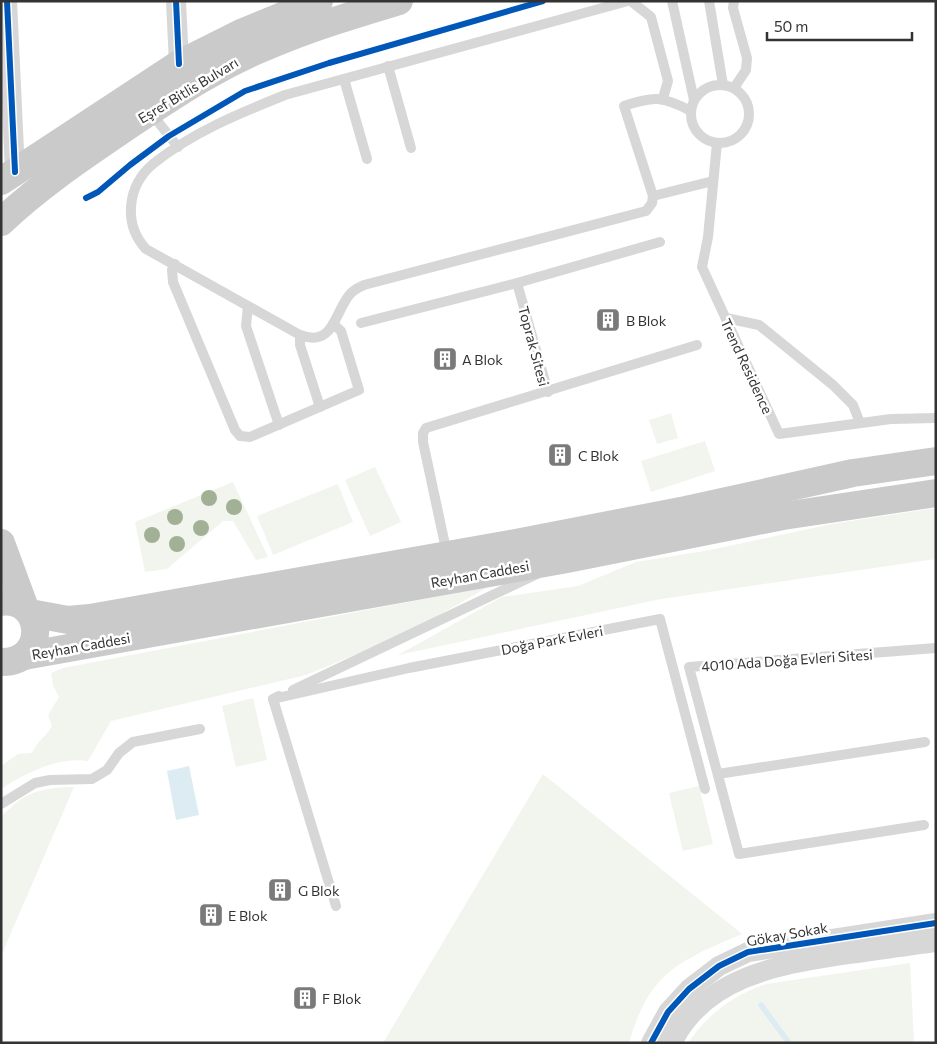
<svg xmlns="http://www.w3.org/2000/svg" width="937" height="1044" viewBox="0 0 937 1044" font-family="Commissioner,sans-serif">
<rect width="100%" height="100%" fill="#fff"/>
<!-- green -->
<g fill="#f1f5ed">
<path d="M671,413L678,438L657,444L649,420Z"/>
<path d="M705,441L715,471L651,492L641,461Z"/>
<path d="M375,467L401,522L370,536L345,480Z"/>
<path d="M233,482L268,557L256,560L233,521H223L167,569L145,572L135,522Z"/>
<path d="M338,484L353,522L273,555L257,516Z"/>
<path d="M936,508V559L661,599L398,655L502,597L578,586L636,562L710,550L832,524Z"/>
<path d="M488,587L408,633L306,675L111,721L88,761C58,757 27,772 1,789V766L18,754L32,753C37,741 46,737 52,726L48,715L59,697L53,685L51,673L63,668Z"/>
<path d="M253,698L267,760L236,767L222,706Z"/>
<path d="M543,774L742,934C679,961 649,972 629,1043H383Z"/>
<path d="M699,786L713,844L683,851L669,793Z"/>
<path d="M74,787L1,956V816C8,811 13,805 20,800C36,789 55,787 74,787Z"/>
<path d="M910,963L914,1043H688C708,1014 733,995 766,984Z"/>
</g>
<!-- water -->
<path fill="#ddebf3" d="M189,766L199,815L176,820L167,771Z"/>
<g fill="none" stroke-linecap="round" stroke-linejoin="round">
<!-- stream -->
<path stroke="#ddebf3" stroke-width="5.5" d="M761,1005L789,1043"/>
<!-- service -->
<g stroke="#d7d7d7" stroke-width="10">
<path d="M628,1L285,95C240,113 191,133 153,164C127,186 123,224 146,249L300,335C335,348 334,311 351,293C355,289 360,287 364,285L646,211L652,203L653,196L624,106C654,96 662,96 691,111"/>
<path d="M631,1L651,17L668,81L663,98"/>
<path d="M672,1L694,100"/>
<path d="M709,1L723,85"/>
<path d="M734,1L733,8L747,58L746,70L734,88"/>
<path d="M388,66L411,148"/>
<path d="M344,79L367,159"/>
<circle cx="720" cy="114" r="29"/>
<path d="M151,113L178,147"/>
<path d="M717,143L708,237L702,267L779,434L891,419L936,418"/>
<path d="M653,196L713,181"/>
<path d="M175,264L172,270L173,282L235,430L240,436L250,437L359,390L341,331L333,324"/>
<path d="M517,283L548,392"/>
<path d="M248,306L246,326L279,425"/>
<path d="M726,318L759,325L833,385L853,405L860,423"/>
<path d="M361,323L517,283L660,242"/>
<path d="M300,335V345L320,407"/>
<path d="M447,554L423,442V433L426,428L697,345"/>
<path d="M293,690L537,574"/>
<path d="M279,696L273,699L336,906"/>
<path d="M273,699L409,668L660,619L705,789"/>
<path d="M718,774L925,742"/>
<path d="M1,804L35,783L50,780L92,779L107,770L119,753L133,742L200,729"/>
<path d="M924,825L739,854L689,667L936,648"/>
</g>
<!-- minor -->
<g stroke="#d7d7d7" stroke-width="20">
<path d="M7,1L15,172"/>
<path d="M176,1L179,64"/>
<path d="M651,1043L668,1012L689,989L719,966L748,952L936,923"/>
<path d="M672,1043C704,978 776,965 841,955C873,951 904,946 936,942"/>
</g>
<!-- primary -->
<g stroke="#cacaca" stroke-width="28">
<path d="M1,181L179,64L241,33L319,1"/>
<path d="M1,222C40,185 84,156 128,126C173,96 219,65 270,45C312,27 356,14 399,1"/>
<path d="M1,543L25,608"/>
<path d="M1,602C44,596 49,663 1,662"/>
<path d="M30,613L68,620L90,618L510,544L686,510L853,473L936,461"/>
<path d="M24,656L567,559L783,516L936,493"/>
</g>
<defs>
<g id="cycleway">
<path d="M7,1L15,172"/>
<path d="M176,1L179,64"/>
<path d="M86,198L98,192L130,165L169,136L245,91L329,63L543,1"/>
<path d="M651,1043L668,1012L689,989L719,966L748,952L936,923"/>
</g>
</defs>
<!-- cycleway casing -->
<use href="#cycleway" stroke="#fff" stroke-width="9"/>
<!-- cycleway -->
<use href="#cycleway" stroke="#0057b8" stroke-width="6"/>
</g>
<!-- trees -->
<g fill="#a2b095">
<circle cx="209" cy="498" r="8"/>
<circle cx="234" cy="507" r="8"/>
<circle cx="175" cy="517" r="8"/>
<circle cx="201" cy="528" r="8"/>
<circle cx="152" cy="535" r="8"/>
<circle cx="177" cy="544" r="8"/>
</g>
<!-- icons -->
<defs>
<symbol id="building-square" viewBox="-11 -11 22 22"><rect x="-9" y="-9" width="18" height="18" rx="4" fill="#7a7a7a" stroke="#fff"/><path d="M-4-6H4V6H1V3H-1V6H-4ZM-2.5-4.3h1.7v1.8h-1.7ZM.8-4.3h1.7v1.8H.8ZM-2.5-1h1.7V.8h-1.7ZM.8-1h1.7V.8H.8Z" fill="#fff"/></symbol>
</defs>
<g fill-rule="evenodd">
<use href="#building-square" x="594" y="306" width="28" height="28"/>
<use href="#building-square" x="431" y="345" width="28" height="28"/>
<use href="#building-square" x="546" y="441" width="28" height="28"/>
<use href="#building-square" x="266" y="876" width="28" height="28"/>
<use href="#building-square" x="197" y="901" width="28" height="28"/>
<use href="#building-square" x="291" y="984" width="28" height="28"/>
</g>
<g text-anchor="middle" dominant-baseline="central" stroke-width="5" stroke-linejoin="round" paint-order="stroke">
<!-- street labels -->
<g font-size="14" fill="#333" stroke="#fff">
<text transform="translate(188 90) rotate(-31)">Eşref Bitlis Bulvarı</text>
<text transform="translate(534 346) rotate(75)">Toprak Sitesi</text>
<text transform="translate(747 366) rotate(65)">Trend Residence</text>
<text transform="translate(480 574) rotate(-10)">Reyhan Caddesi</text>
<text transform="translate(552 640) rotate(-11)">Doğa Park Evleri</text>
<text transform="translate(81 646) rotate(-10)">Reyhan Caddesi</text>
<text transform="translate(787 660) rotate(-4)">4010 Ada Doğa Evleri Sitesi</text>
<text transform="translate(787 934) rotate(-10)">Gökay Sokak</text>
</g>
<!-- poi labels -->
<g font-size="14" fill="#333" stroke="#fff" text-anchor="start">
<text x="626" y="320">B Blok</text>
<text x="462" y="359">A Blok</text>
<text x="578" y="455">C Blok</text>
<text x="298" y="890">G Blok</text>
<text x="228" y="915">E Blok</text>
<text x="322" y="998">F Blok</text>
</g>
</g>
<!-- border -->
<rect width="937" height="1044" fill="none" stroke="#333333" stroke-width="5"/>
<!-- scale -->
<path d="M767 32v8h145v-8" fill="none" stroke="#333333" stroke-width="2.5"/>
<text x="774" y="32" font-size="15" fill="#333333" stroke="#ffffff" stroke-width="4" paint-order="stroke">50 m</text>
</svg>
